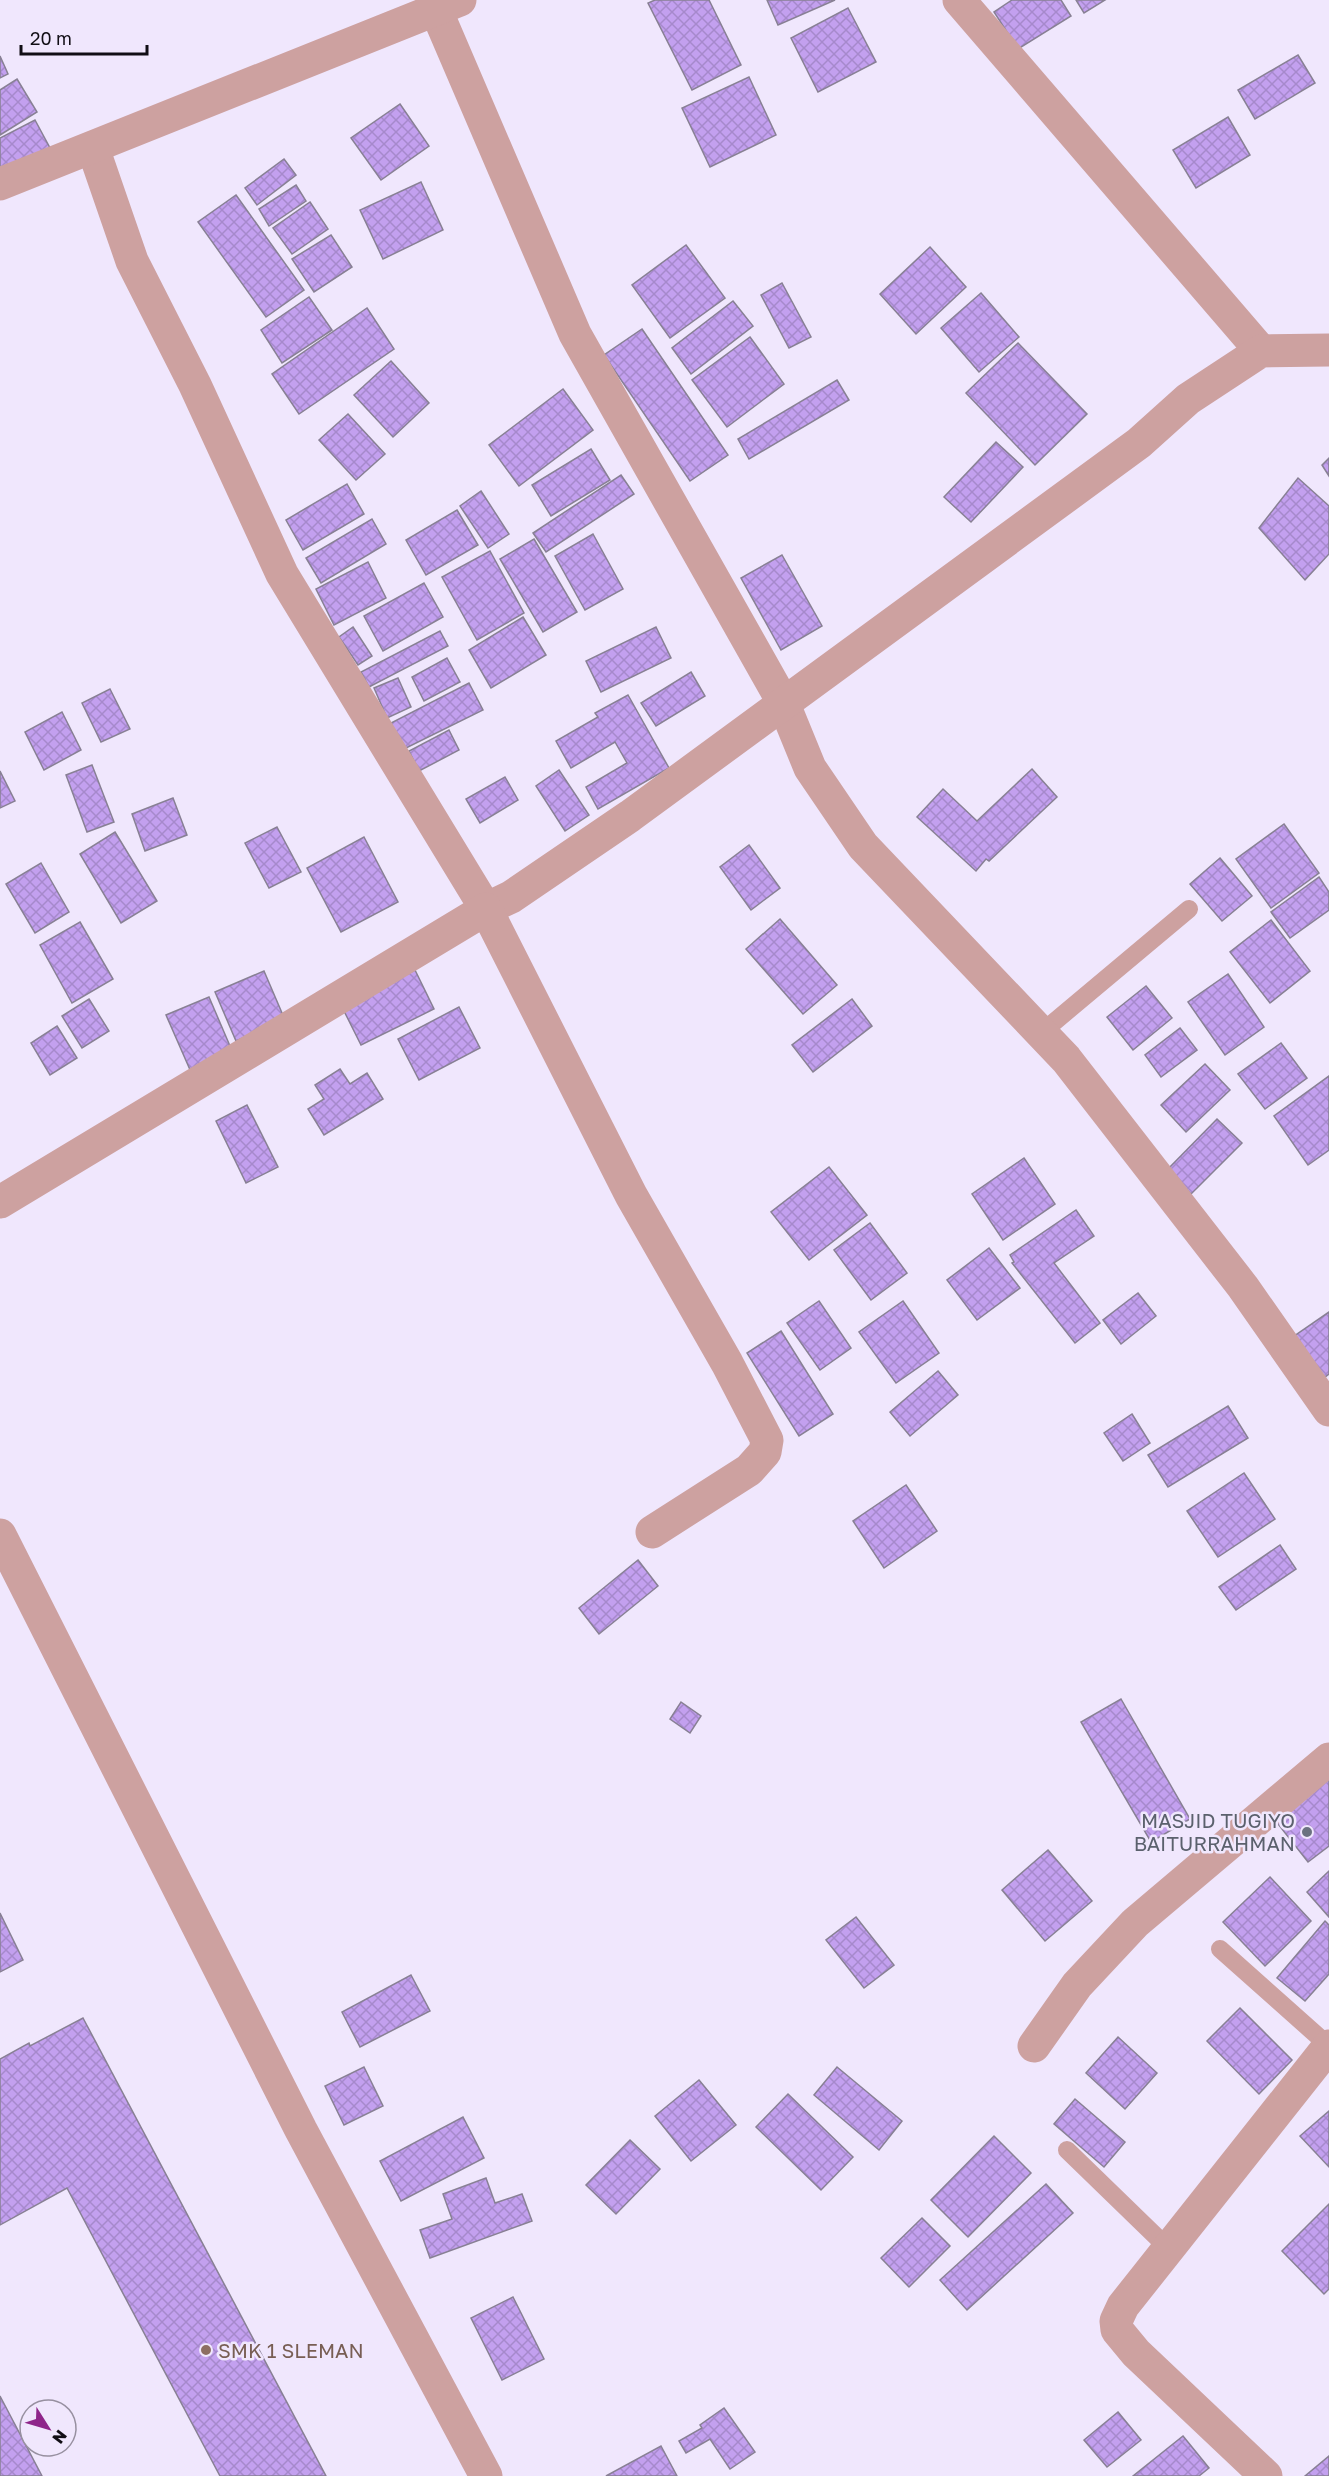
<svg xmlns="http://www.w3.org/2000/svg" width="1329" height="2476" viewBox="0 0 1329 2476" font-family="'Golos Text',sans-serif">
<defs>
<pattern id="building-cross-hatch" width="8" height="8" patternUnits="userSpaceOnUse" patternTransform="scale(1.5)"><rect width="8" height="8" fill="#c3a0ef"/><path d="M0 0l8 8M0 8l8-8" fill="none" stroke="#a689cc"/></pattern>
</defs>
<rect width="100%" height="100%" fill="#f0e7fd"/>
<!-- building -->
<g fill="url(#building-cross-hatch)" stroke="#888094" stroke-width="1.5">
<path d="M655,0H709L741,65L692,90L648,3Z"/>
<path d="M767,0H835L778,25Z"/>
<path d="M1012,0H1061L1071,16L1018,49L994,12Z"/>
<path d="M1076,0H1105L1084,13Z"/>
<path d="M848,8L876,62L818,92L791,38Z"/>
<path d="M1298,55L1315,83L1255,119L1238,90Z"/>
<path d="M0,56L8,74L0,78Z"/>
<path d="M749,77L776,135L710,167L682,108Z"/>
<path d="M17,79L37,112L0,135V90Z"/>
<path d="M400,104L429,146L381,180L351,138Z"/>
<path d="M1228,117L1250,155L1196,188L1173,150Z"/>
<path d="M35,120L50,148L0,174V138Z"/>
<path d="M284,159L296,175L257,205L245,188Z"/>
<path d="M421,182L443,230L383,259L360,210Z"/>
<path d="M296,185L306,201L269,226L259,209Z"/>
<path d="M236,195L304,290L266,317L198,222Z"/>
<path d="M310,202L328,229L292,254L273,228Z"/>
<path d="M331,235L352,267L314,292L292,259Z"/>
<path d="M686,245L725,298L670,338L632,285Z"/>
<path d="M930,247L966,287L916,334L880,294Z"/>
<path d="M782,283L811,337L789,348L761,295Z"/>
<path d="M981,293L1019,337L979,372L941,328Z"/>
<path d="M309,297L332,330L282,363L261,330Z"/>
<path d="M733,301L753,326L691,374L672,348Z"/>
<path d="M367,308L394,349L299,414L272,374Z"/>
<path d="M642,329L728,455L690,481L604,355Z"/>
<path d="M750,337L784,384L727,427L692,380Z"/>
<path d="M1018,343L1087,414L1035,465L966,393Z"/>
<path d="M391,361L429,403L393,437L354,395Z"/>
<path d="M837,380L849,400L749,459L738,439Z"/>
<path d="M563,389L593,430L519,486L489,445Z"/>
<path d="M348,414L385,454L356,480L319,440Z"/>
<path d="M996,442L1023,467L971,522L944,497Z"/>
<path d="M591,449L610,480L551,516L532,485Z"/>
<path d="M1329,458V476L1322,465Z"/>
<path d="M621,475L634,494L546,552L533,533Z"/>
<path d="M1298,478L1329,506V554L1305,580L1259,528Z"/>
<path d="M347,484L364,514L303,550L286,520Z"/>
<path d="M481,491L509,534L488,548L460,506Z"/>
<path d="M457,510L478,545L426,575L406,540Z"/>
<path d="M372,519L386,544L321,583L306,558Z"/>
<path d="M593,534L623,589L585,610L555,556Z"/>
<path d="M534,539L577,612L543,632L500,559Z"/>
<path d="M490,551L524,613L477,640L442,577Z"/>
<path d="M782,555L822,626L781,650L741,578Z"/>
<path d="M368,562L386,598L334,625L316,589Z"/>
<path d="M424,583L443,617L383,651L364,616Z"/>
<path d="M523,617L546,655L491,688L469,650Z"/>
<path d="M353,627L372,656L358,665L339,637Z"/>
<path d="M656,627L671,658L601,692L586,661Z"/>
<path d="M440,631L448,646L369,687L361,672Z"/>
<path d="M447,658L460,682L424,701L412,677Z"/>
<path d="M691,672L705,696L656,726L641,703Z"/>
<path d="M398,678L411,707L387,718L374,688Z"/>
<path d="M469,683L483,710L402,750L389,724Z"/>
<path d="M110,689L130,729L101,742L82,703Z"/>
<path d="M628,695L669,768L598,809L586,787L627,763L615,742L571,768L556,741L598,717L595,713Z"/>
<path d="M62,712L81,750L44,770L25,732Z"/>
<path d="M449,730L459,750L419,771L409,751Z"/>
<path d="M92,765L114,822L87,832L66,775Z"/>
<path d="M1032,769L1057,797L989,861L986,859L976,871L917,817L943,789L977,821Z"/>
<path d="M559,770L589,815L565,831L536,786Z"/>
<path d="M0,771L15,801L0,808Z"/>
<path d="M505,777L518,800L480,823L466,799Z"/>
<path d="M173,798L187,835L145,851L132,814Z"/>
<path d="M1284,824L1319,873L1271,908L1236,859Z"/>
<path d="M277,827L301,872L269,888L245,843Z"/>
<path d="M115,832L157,901L121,923L80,854Z"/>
<path d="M364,837L398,902L341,932L307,868Z"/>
<path d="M749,845L780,888L751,910L720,867Z"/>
<path d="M1220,858L1252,896L1222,921L1190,884Z"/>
<path d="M41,863L69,912L35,933L6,884Z"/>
<path d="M1319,877L1329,892V910L1290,938L1271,912Z"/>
<path d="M780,919L837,985L803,1014L746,949Z"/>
<path d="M1271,920L1310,971L1270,1003L1230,952Z"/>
<path d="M80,922L113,979L72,1003L40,945Z"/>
<path d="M415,970L434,1009L361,1045L342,1007Z"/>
<path d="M264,971L285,1020L236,1041L215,992Z"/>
<path d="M1228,974L1264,1027L1225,1055L1188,1002Z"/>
<path d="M1146,986L1172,1018L1133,1050L1107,1017Z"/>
<path d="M209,997L233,1053L191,1072L166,1015Z"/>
<path d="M89,999L109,1031L82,1048L62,1016Z"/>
<path d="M852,999L872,1026L813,1072L792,1045Z"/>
<path d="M459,1007L480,1048L419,1080L398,1039Z"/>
<path d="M57,1026L77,1058L50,1075L31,1043Z"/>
<path d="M1180,1028L1197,1050L1161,1077L1145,1055Z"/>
<path d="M1281,1043L1307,1078L1265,1109L1238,1074Z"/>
<path d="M1205,1064L1230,1090L1186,1132L1161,1105Z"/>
<path d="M340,1069L350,1084L367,1073L383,1099L324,1135L308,1109L324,1099L315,1085Z"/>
<path d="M1329,1076V1150L1308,1165L1274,1116Z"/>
<path d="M247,1105L278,1167L246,1183L216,1121Z"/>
<path d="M1217,1119L1242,1143L1191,1194L1167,1170Z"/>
<path d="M1024,1158L1055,1204L1003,1240L972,1194Z"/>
<path d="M829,1167L867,1215L809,1260L771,1212Z"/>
<path d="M1076,1210L1094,1236L1054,1263L1100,1323L1075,1343L1012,1263L1014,1262L1010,1255Z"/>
<path d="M870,1223L907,1273L871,1300L834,1250Z"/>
<path d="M989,1248L1020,1288L977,1320L947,1280Z"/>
<path d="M1138,1293L1156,1316L1121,1344L1103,1320Z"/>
<path d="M819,1301L851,1348L820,1370L787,1323Z"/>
<path d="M903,1301L939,1353L896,1383L859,1332Z"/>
<path d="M1329,1312V1374L1316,1384L1287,1341Z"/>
<path d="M781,1331L833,1414L799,1436L747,1353Z"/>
<path d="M938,1371L958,1395L910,1436L890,1412Z"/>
<path d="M1228,1406L1248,1438L1168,1487L1148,1455Z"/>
<path d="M1132,1414L1150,1443L1123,1461L1104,1433Z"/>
<path d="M1244,1473L1275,1519L1218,1557L1187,1511Z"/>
<path d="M906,1485L937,1531L884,1568L853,1521Z"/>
<path d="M1280,1545L1296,1569L1236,1610L1219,1587Z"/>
<path d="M638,1560L658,1586L599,1634L579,1608Z"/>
<path d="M1121,1699L1190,1819L1151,1842L1081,1722Z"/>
<path d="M681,1702L701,1716L690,1733L670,1719Z"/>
<path d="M1329,1776V1846L1308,1862L1274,1819Z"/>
<path d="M1048,1850L1092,1901L1045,1941L1002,1890Z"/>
<path d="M1329,1871V1917L1307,1892Z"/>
<path d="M1270,1877L1311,1921L1265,1966L1223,1922Z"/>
<path d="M0,1913L23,1960L0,1972Z"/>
<path d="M856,1917L894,1965L864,1988L826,1940Z"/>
<path d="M1325,1921L1329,1925V1974L1305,2001L1277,1978Z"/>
<path d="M411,1975L430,2011L360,2047L342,2012Z"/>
<path d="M1240,2008L1292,2060L1259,2094L1207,2041Z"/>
<path d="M83,2018L326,2476H220L67,2188L0,2225V2059L29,2043L30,2046Z"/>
<path d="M1118,2037L1157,2073L1125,2109L1086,2073Z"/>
<path d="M364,2067L383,2106L344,2125L325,2086Z"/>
<path d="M837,2067L902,2121L879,2150L814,2095Z"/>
<path d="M699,2080L736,2125L691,2161L655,2116Z"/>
<path d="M788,2094L853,2157L821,2190L756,2127Z"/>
<path d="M1075,2099L1125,2142L1104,2167L1054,2124Z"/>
<path d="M1329,2111V2167L1300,2136Z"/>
<path d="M463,2117L484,2158L401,2201L380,2161Z"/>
<path d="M994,2136L1031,2173L968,2237L931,2200Z"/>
<path d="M630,2140L660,2169L616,2214L586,2185Z"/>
<path d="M486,2178L495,2203L522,2194L532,2221L430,2258L420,2230L452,2219L443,2194Z"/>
<path d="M1046,2184L1073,2213L967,2310L940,2280Z"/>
<path d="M1329,2204V2289L1324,2294L1282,2251Z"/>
<path d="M922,2218L950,2246L909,2287L881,2258Z"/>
<path d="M513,2297L544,2359L502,2380L471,2318Z"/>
<path d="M0,2396L42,2476H0Z"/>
<path d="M724,2408L755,2452L730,2469L710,2439L686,2453L679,2441L702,2428L700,2425Z"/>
<path d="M1118,2412L1141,2440L1107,2467L1084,2440Z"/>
<path d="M1183,2436L1209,2468L1199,2476H1133Z"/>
<path d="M661,2446L677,2476H606Z"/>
<path d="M1329,2456V2476H1305Z"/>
</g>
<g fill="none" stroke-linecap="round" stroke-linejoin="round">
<!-- service -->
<g stroke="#cda1a0" stroke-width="18">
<path d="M1041,1033L1189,909"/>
<path d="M1220,1949L1329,2046"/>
<path d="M1067,2150L1169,2249"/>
</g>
<!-- minor -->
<g stroke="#cda1a0" stroke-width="33">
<path d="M959,0L1261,351"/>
<path d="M436,10L575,334L783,702L810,768L863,846L1066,1059L1243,1287L1329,1410"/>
<path d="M93,148L132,261L195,385L282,574L486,909L511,897L630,816L1139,443L1188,399L1261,351L1329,350"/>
<path d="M0,184L460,0"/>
<path d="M0,1202L486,909L631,1195L727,1363L767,1440L765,1452L749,1470L652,1532"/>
<path d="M0,1535L301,2130L486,2476"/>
<path d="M1034,2046L1077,1985L1135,1923L1329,1759"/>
<path d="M1266,2476L1136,2353L1117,2330L1116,2321L1123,2306L1329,2046"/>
</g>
</g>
<!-- markers -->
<circle fill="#6b7280" stroke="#f0e7fd" stroke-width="2" cx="1307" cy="1832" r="6"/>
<circle fill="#8d6e63" stroke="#f0e7fd" stroke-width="2" cx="206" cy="2350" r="6"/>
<g text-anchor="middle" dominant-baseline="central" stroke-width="5" stroke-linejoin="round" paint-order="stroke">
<!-- worship labels -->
<g font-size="20" fill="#5b616d" stroke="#f0e7fd" text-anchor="end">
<text x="1295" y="1820">MASJID TUGIYO<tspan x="1295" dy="23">BAITURRAHMAN</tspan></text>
</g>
<!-- education labels -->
<g font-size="20" fill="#785e54" stroke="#f0e7fd" text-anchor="start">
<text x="218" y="2350">SMK 1 SLEMAN</text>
</g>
</g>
<!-- north arrow -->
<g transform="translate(48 2428) rotate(127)"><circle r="28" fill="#f0e7fd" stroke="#9790a0" stroke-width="1.5"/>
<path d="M0-4.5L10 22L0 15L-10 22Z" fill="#8e258a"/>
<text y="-9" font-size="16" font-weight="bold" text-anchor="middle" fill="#110e15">N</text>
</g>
<!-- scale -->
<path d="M21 45v9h126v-9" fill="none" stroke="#110e15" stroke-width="3"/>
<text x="30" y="45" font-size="18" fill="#110e15" stroke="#f0e7fd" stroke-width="4.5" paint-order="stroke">20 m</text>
</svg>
